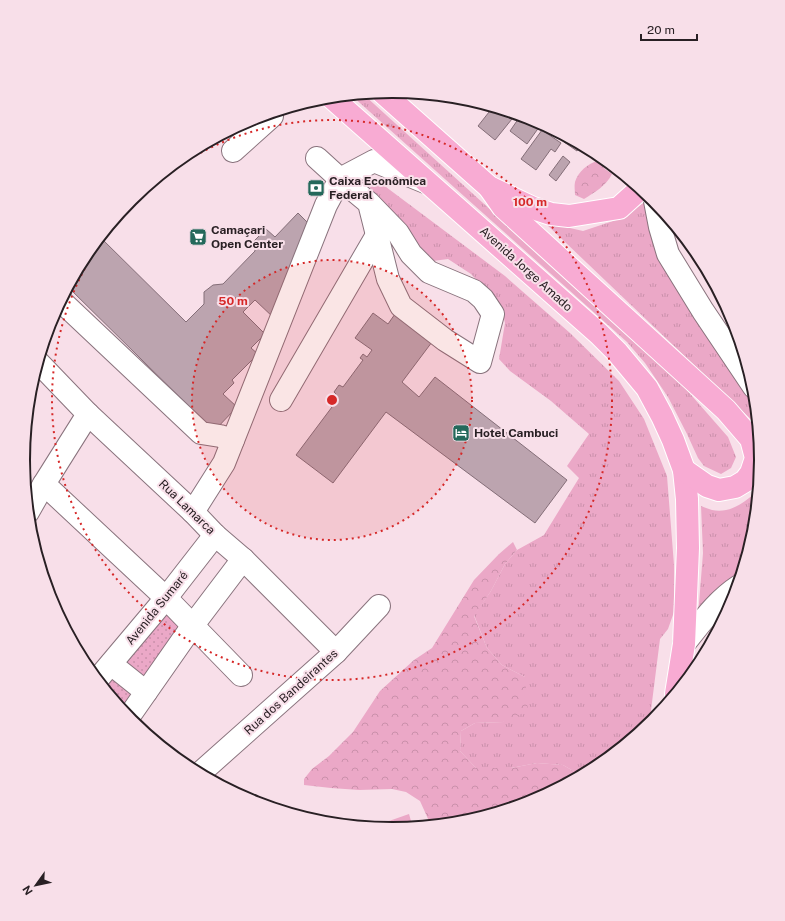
<svg xmlns="http://www.w3.org/2000/svg" width="785" height="921" viewBox="0 0 785 921" font-family="'Public Sans',sans-serif">
<defs>
<pattern id="grass-tufts" width="24" height="20" patternUnits="userSpaceOnUse"><rect width="24" height="20" fill="#eba8c7"/><path d="M3 7l-1-3M5 7V3M7 7l1-3M15 17l-1-3M17 17v-4M19 17l1-3" fill="none" stroke="#ca90ab"/></pattern>
<pattern id="forest-crowns" width="20" height="18" patternUnits="userSpaceOnUse"><rect width="20" height="18" fill="#eba8c7"/><path d="M2 6a3 3 0 1 1 6 0M12 15a3 3 0 1 1 6 0" fill="none" stroke="#ca90ab"/></pattern>
<pattern id="park-dots" width="8" height="8" patternUnits="userSpaceOnUse"><rect width="8" height="8" fill="#eba8c7"/><path d="M2 2h.1M6 6h.1" fill="none" stroke="#ca90ab" stroke-width="1.8" stroke-linecap="round"/></pattern>
</defs>
<rect width="100%" height="100%" fill="#f8dfe9"/>
<!-- grass -->
<g fill="url(#grass-tufts)">
<path d="M363,94L678,380L728,437L736,457L731,468L721,474L704,466L698,458L687,434L668,397L645,363L627,342L351,95Z"/>
<path d="M368,179H373L382,184L505,276L570,333L619,381L644,419L667,476L674,565V612L668,629L660,639L649,726L598,768L582,776L563,765L537,763L511,768H476L460,751L461,731L475,723L503,722L525,677L502,665L487,648L474,615L491,591L505,564L517,550L544,535L579,478L567,466L589,434L551,401L510,371L499,359L505,323L501,306L471,274L448,259L433,261L424,257L386,206L366,183Z"/>
<path d="M651,198L658,258L756,403L759,427L544,222L583,231L619,219Z"/>
<path d="M759,489L755,533L744,568L698,616L703,553L701,506C704,507 708,509 712,510C731,514 747,501 759,489Z"/>
</g>
<!-- forest -->
<g fill="url(#forest-crowns)">
<path d="M598,161L605,169L612,174C606,186 595,192 584,199L575,195C575,191 574,186 575,182C578,172 588,163 598,161Z"/>
<path d="M513,542L517,550L505,564L491,591L474,616L487,648L502,665L525,677L528,711L503,722L475,723L461,731L460,751L476,768H511L537,763L563,765L582,776L534,802L507,810L488,809L480,818L464,823L429,826V821L420,801L406,792L392,789L359,790L331,788L304,785V779L312,769L329,756L353,732L380,691L414,660L432,648L474,580L499,554Z"/>
</g>
<!-- park -->
<path fill="url(#park-dots)" d="M166,607L185,625L121,710L101,685Z"/>
<!-- garden -->
<path fill="#eba8c7" d="M409,814L413,828L392,830L369,828Z"/>
<!-- building -->
<g fill="#bca4af" stroke="#846e78">
<path d="M493,107L516,114L495,140L478,126Z"/>
<path d="M521,115L534,119L542,123L527,144L510,131Z"/>
<path d="M542,130L561,143L555,152L551,149L536,170L521,159Z"/>
<path d="M568,137L581,144L577,151L564,142Z"/>
<path d="M563,156L570,162L556,181L549,175Z"/>
<path d="M298,213L309,224L275,319L255,300L243,312L265,334L251,348L258,354L232,380L234,383L223,394L237,407L214,431L68,287L85,255L100,237L186,322L204,304V292L213,285L223,284L255,251L254,241L266,229L275,237Z"/>
<path d="M373,313L388,324L395,314L432,342L402,382L419,397L435,377L567,480L535,523L386,412L333,483L296,455L332,407L329,405L336,394L334,392L339,385L343,387L363,360L360,358L363,354L367,357L372,350L355,338Z"/>
</g>
<g fill="none" stroke-linecap="round" stroke-linejoin="round">
<defs>
<g id="minor">
<path d="M233,151L272,116"/>
<path d="M317,158L340,179L369,203L388,279L401,306L445,340L480,362L493,314L483,299L474,291L429,272L411,254L398,233L369,203"/>
<path d="M655,201L660,227L668,254L703,311L754,387"/>
<path d="M61,301L201,433L220,436L233,440"/>
<path d="M38,362L88,414L193,512L215,535L243,559L336,652"/>
<path d="M281,400L377,235"/>
<path d="M44,484L166,598L241,675"/>
<path d="M28,512L44,484L88,414"/>
<path d="M193,512L224,463L326,205L340,179L374,161L425,182"/>
<path d="M684,644C701,623 716,601 739,586"/>
<path d="M111,664L146,692"/>
<path d="M97,680L166,598L215,535"/>
<path d="M128,718L193,625L243,559"/>
<path d="M199,774L336,652L379,606"/>
</g>
<g id="major">
<path d="M382,92L489,187L533,208L551,214L569,216L619,208L641,188"/>
<path d="M331,97L599,334L617,352L647,388L662,416L673,440L684,470L687,499L688,548L684,644L676,694"/>
<path d="M489,187L503,207L726,410L751,439L756,458L751,473L745,481L735,487L719,490L707,486L684,470"/>
</g>
</defs>
<!-- minor casing -->
<use href="#minor" stroke="#89737d" stroke-width="24"/>
<!-- major casing -->
<use href="#major" stroke="#fff" stroke-width="24"/>
<!-- minor -->
<use href="#minor" stroke="#fff" stroke-width="22"/>
<!-- major -->
<use href="#major" stroke="#f8abd3" stroke-width="22"/>
</g>
<!-- distance rings -->
<circle cx="332" cy="400" r="140" fill="#d62828" fill-opacity=".12"/>
<g fill="none" stroke="#d62828" stroke-width="2" stroke-dasharray="2 4">
<circle cx="332" cy="400" r="140"/>
<circle cx="332" cy="400" r="280"/>
</g>
<!-- icons -->
<defs>
<symbol id="bank-square" viewBox="-11 -11 22 22"><rect x="-9" y="-9" width="18" height="18" rx="4" fill="#24695b" stroke="#f8dfe9"/><path d="M-6-4H6V4H-6ZM0-2.3a2.3 2.3 0 1 0 0 4.6a2.3 2.3 0 1 0 0-4.6Z" fill="#fff"/></symbol>
<symbol id="supermarket-square" viewBox="-11 -11 22 22"><rect x="-9" y="-9" width="18" height="18" rx="4" fill="#24695b" stroke="#f8dfe9"/><path d="M-6-5.5h2.5l.6 2H6L4.5 2H-2.5L-4.4-4H-6ZM-1.5 3.2a1.3 1.3 0 1 0 .1 0ZM3 3.2a1.3 1.3 0 1 0 .1 0Z" fill="#fff"/></symbol>
<symbol id="hotel-square" viewBox="-11 -11 22 22"><rect x="-9" y="-9" width="18" height="18" rx="4" fill="#24695b" stroke="#f8dfe9"/><path d="M-6-4.5h1.5V1H6V5H4.5V3h-9V5H-6ZM-4 0a1.8 1.8 0 1 1 3.6 0ZM.5 0V-2.5h3Q6-2.5 6 0Z" fill="#fff"/></symbol>
</defs>
<g fill-rule="evenodd">
<use href="#bank-square" x="306" y="178" width="20" height="20"/>
<use href="#supermarket-square" x="188" y="227" width="20" height="20"/>
<use href="#hotel-square" x="451" y="423" width="20" height="20"/>
</g>
<g text-anchor="middle" dominant-baseline="central" stroke-width="4" stroke-linejoin="round" paint-order="stroke">
<!-- poi labels -->
<g font-size="12" font-weight="bold" fill="#292024" stroke="#f8dfe9" text-anchor="start">
<text x="329" y="181">Caixa Econômica<tspan x="329" dy="14">Federal</tspan></text>
<text x="211" y="230">Camaçari<tspan x="211" dy="14">Open Center</tspan></text>
<text x="474" y="433">Hotel Cambuci</text>
</g>
<!-- street labels -->
<g font-size="12" fill="#292024" stroke="#f8dfe9">
<text transform="translate(526 269) rotate(42)">Avenida Jorge Amado</text>
<text transform="translate(187 507) rotate(44)">Rua Lamarca</text>
<text transform="translate(157 608) rotate(-51)">Avenida Sumaré</text>
<text transform="translate(291 692) rotate(-42)">Rua dos Bandeirantes</text>
</g>
</g>
<!-- crop -->
<path d="M0 0H785V921H0ZM30 460a362 362 0 1 1 724 0a362 362 0 1 1-724 0Z" fill="#f8dfe9" fill-rule="evenodd"/>
<path fill="none" stroke="#292024" stroke-width="2" d="M30 460a362 362 0 1 1 724 0a362 362 0 1 1-724 0Z"/>
<circle cx="332" cy="400" r="6" fill="#d62828" stroke="#f8dfe9" stroke-width="2"/>
<g font-size="12" text-anchor="middle" font-weight="bold" fill="#d62828" stroke="#f8dfe9" stroke-width="4" stroke-linejoin="round" paint-order="stroke">
<text x="530" y="206">100 m</text>
<text x="233" y="305">50 m</text>
</g>
<!-- north arrow -->
<g transform="translate(36 885) rotate(237)" stroke="#f8dfe9" stroke-width="3" paint-order="stroke">
<path d="M0-3L7 15L0 10L-7 15Z" fill="#292024"/>
<text y="-6" font-size="11" font-weight="bold" text-anchor="middle" fill="#292024">N</text>
</g>
<!-- scale -->
<path d="M641 34v6h56v-6" fill="none" stroke="#292024" stroke-width="2"/>
<text x="647" y="34" font-size="12" fill="#292024" stroke="#f8dfe9" stroke-width="3" paint-order="stroke">20 m</text>
</svg>
